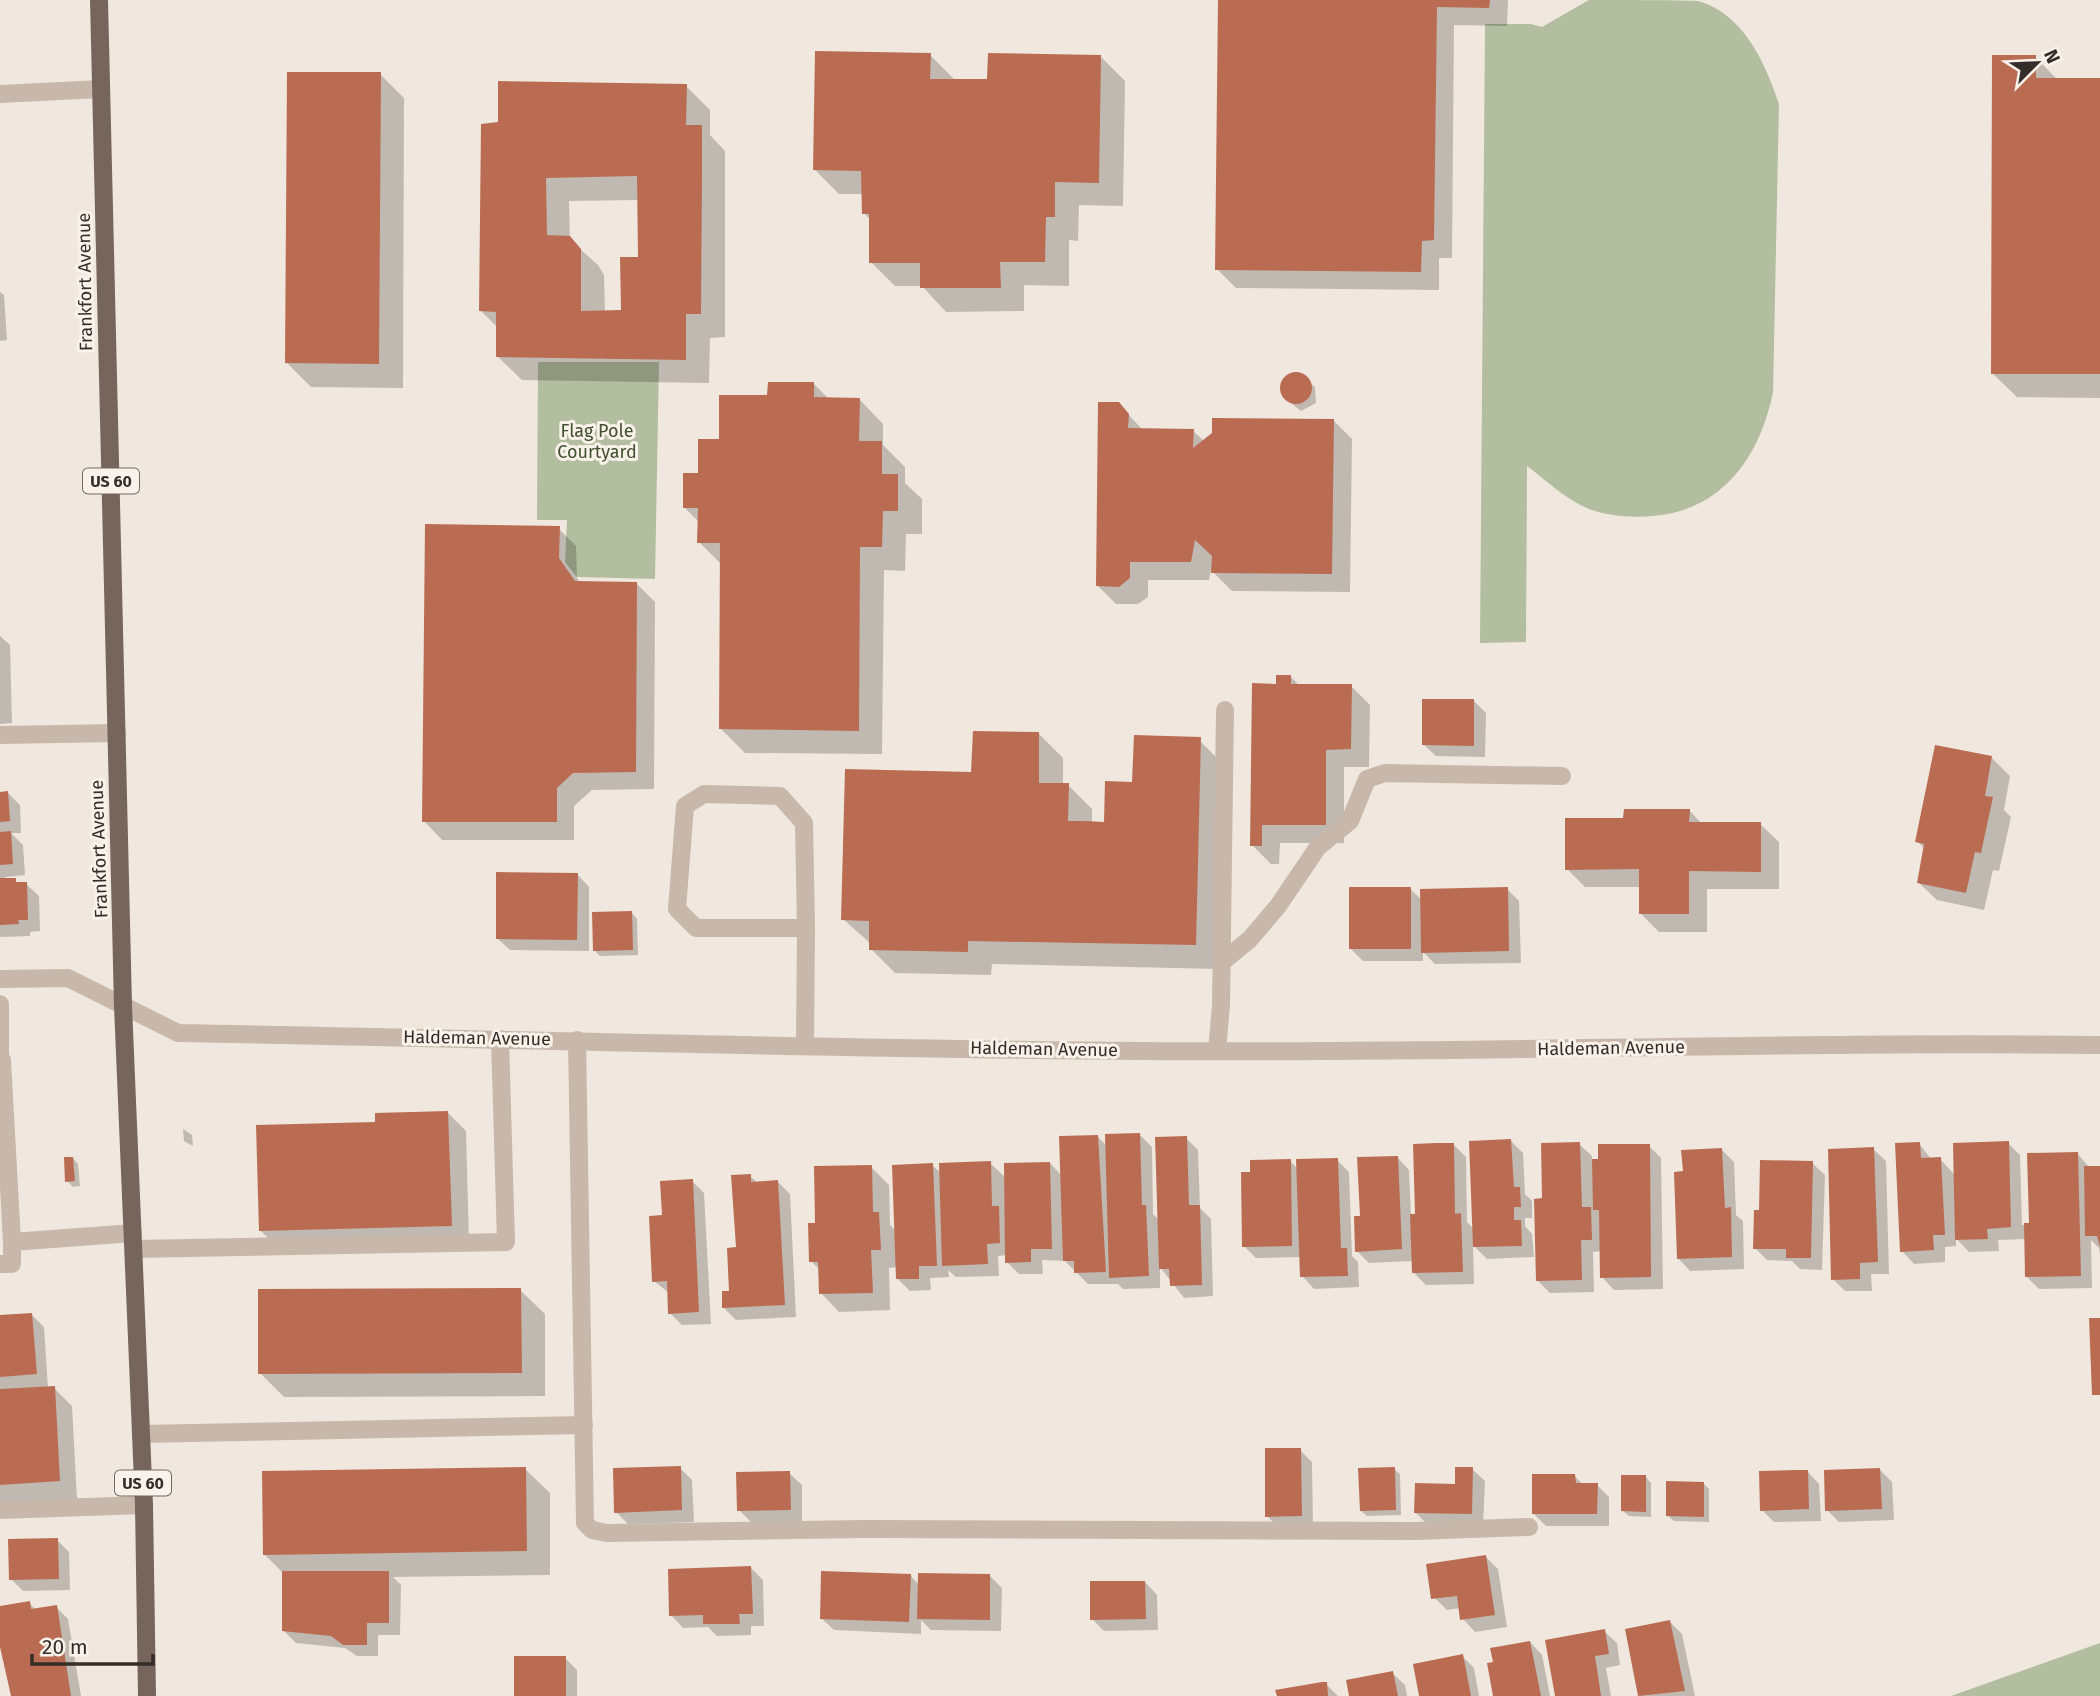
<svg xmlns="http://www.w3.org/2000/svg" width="2100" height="1696" viewBox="0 0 2100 1696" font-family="'Fira Sans',sans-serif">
<rect width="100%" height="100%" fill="#f0e8de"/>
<!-- green -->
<g fill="#b3bd9f">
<path d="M1589,0C1614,0 1676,0 1698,1C1744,14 1765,63 1779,104L1773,392C1760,457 1722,511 1652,516C1632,518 1608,516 1589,509C1565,499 1547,481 1527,466L1526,642L1480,643L1485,24H1531L1542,27Z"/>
<path d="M538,362H659L655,579L577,577L565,562L567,520H537Z"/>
<path d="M2100,1643V1696H1951Z"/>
</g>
<!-- shadow -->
<g fill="#0003" fill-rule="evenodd">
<path d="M1227,0H1508L1507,26L1454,25L1452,258H1439V290L1236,288L1217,269Z"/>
<path d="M930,55L954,79L989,81L1101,57L1125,81L1123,206L1079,205L1078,241L1069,240V286L1024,285V311L946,312L922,286H895L871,262V221L864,213L863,194H839L815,170Z"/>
<path d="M2035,57L2058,80H2100V398L2017,397L1992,373Z"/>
<path d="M380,74L404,98L403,388L311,387L287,363Z"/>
<path d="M686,86L710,110V135L725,151V337L710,338L709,383L522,380L497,356L498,328L481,311L500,123ZM639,200L640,258L623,312H605L604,275L598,265L570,240L569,201Z"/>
<path d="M0,292L4,295L7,340L0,341Z"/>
<path d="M1296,372L1315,387L1316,403L1301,411L1283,397V379Z"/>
<path d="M814,384L829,399H859L883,424V445L905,467V483L922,499V534H906L905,571L884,570L882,754L745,753L721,729L722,565L699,542V522L684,507L721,440L769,397Z"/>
<path d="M1118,404L1143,430L1193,431L1204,441L1334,421L1352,439L1350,592L1232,591L1211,570L1209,580H1148V597L1138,604H1116L1097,585Z"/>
<path d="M557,527L576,546L577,578L580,583L637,584L655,602L654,789L592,790L574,806V840H442L424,821Z"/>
<path d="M0,636L10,645L12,723L0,724Z"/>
<path d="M1290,676L1300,686H1351L1370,705L1369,767H1344V843H1280L1279,864H1271L1252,845L1277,685Z"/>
<path d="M1474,701L1486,713L1485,757L1436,756L1423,744Z"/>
<path d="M1039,734L1063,758V785H1068L1092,809V823L1105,824L1134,783L1198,739L1222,763L1220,969L992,964L991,975L895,973L871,949V944L843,919L973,774Z"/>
<path d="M1992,758L2010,776L2004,810L2011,817L1999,871L1993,870L1984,910L1937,900L1918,882L1925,849L1917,841Z"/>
<path d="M0,793H8L20,805L21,833H11L23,845L25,875L5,877L6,880L26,884L39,896L40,931L30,932V936L0,937Z"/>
<path d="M1689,810L1702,824H1760L1779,842V889H1707V932H1659L1641,914V887H1585L1567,869L1625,820Z"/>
<path d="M577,874L589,887V951L510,950L497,938Z"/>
<path d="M1410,889L1422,900L1507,889L1519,901L1521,963L1435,964L1423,952V961H1363L1350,948Z"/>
<path d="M632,913L637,919L638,955L600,956L594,950Z"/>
<path d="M448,1113L466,1131L469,1244L279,1249L260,1230L377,1124Z"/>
<path d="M183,1129L192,1135L193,1146L184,1141Z"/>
<path d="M1140,1135L1152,1147L1153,1214L1159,1220L1186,1138L1198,1150L1200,1208L1211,1219L1213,1296L1184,1298L1160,1267V1288L1123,1289L1118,1284H1088L1065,1261L1042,1260L1043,1274H1019L1007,1262V1255L998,1256L999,1276L956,1277L948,1270L949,1277L930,1278L931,1290L910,1291L898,1279L897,1267L889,1268L890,1310L839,1312L821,1293L820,1270L811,1261L817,1225L871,1167L889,1185L890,1225L896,1231L932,1165L941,1173L990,1163L1006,1178L1050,1163L1062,1176L1098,1137L1107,1146Z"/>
<path d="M1511,1141L1523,1153L1525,1194L1532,1201V1218H1525V1226L1532,1234L1534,1257L1487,1259L1473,1245L1474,1284L1426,1285L1414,1273L1413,1261L1369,1263L1357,1251L1361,1217L1397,1157L1409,1170L1411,1216L1417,1215L1453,1144L1466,1157L1467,1222L1474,1229Z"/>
<path d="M2008,1143L2020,1155L2022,1225L2031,1224L2077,1153L2089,1167H2100V1255L2099,1248L2091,1240L2092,1288L2039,1289L2027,1277L2026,1239L1998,1240L1999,1251L1969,1252L1956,1238V1246L1945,1247V1262L1914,1264L1902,1251L1919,1144L1932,1160L1940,1159L1955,1175Z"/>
<path d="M1579,1144L1592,1156V1161L1649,1146L1661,1158L1663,1289L1614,1290L1602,1277V1251L1593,1252L1594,1292L1550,1293L1537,1280L1544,1200Z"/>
<path d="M1873,1149L1886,1161L1889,1274H1871L1872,1291H1845L1833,1279Z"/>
<path d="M1722,1150L1734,1162L1736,1215L1743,1221L1744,1269L1690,1271L1678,1258L1684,1173Z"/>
<path d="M73,1158L78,1164L80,1186L73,1187L67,1181Z"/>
<path d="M1337,1160L1349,1172L1352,1256L1358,1262L1359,1287L1314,1289L1302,1276L1301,1257L1256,1258L1244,1246L1252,1174L1290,1161L1298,1169Z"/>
<path d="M1812,1163L1825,1175L1822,1270L1800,1269L1792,1261L1767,1260L1755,1248L1761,1212Z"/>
<path d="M750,1176L758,1183L778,1182L790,1194L796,1317L736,1320L724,1308L731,1293Z"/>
<path d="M692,1181L704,1193L711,1324L682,1325L670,1313L669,1293L654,1281L663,1217Z"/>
<path d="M520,1290L545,1314V1396L284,1397L260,1373Z"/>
<path d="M32,1315L44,1327L48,1388H54L72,1406L77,1499L0,1503V1317Z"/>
<path d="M1300,1450L1312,1462L1313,1527L1279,1528L1267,1516Z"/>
<path d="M680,1468L692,1480L694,1522L628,1524L616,1512Z"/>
<path d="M525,1469L550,1493V1575L393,1577L401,1585L400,1635H378V1656H357L345,1648L296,1643L283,1630V1573L264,1554Z"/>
<path d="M1394,1469L1400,1474L1401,1515L1367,1516L1361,1511Z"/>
<path d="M1472,1469L1485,1481L1483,1526L1428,1525L1416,1513L1456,1486Z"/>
<path d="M1880,1470L1892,1482L1894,1520L1839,1522L1827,1510Z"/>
<path d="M1807,1471L1819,1484L1821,1521L1774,1522L1762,1510Z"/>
<path d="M789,1473L802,1485V1522H751L739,1510Z"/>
<path d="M1574,1476L1584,1485H1597L1609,1497V1526H1546L1534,1514Z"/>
<path d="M1646,1477L1651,1483V1517L1629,1516L1623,1511Z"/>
<path d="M1703,1483L1709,1489V1522L1674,1521L1668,1516Z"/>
<path d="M57,1540L69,1552L70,1590L23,1591L11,1579Z"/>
<path d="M1486,1557L1498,1569L1507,1627L1475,1632L1463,1619L1461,1608L1447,1610L1435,1598Z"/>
<path d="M751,1568L763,1580L764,1626H751V1635L717,1636L708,1627L683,1628L671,1615Z"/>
<path d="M911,1576L919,1585L990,1576L1002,1588L1001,1631L931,1630L921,1620V1634L834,1630L821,1618Z"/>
<path d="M1145,1582L1157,1595L1158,1630L1104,1631L1092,1619Z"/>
<path d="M29,1603L36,1610L56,1607L68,1619L81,1696H12L0,1618Z"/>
<path d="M1670,1622L1682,1634L1695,1696H1640L1627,1631Z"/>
<path d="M1604,1631L1617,1643L1620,1665L1606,1668L1611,1696H1557Z"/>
<path d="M1530,1642L1542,1655L1550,1696H1495V1663Z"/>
<path d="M1462,1656L1474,1668L1479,1696H1420Z"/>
<path d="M565,1658L577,1670V1696H515Z"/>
<path d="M1392,1673L1405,1685L1407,1696H1351Z"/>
<path d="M1326,1684L1338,1696H1278Z"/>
</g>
<!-- building -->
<g fill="#ba6c52" fill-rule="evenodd">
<path d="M1218,0H1490L1489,8L1437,7L1434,240L1422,241L1421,272L1215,270Z"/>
<path d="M815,51L931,53L930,79H987L988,53L1101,55L1099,183L1055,182V217H1046L1045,262H1000L1001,288H920V263H869V214H862L861,171L813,170Z"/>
<path d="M1992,55H2036V78H2100V374H1991Z"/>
<path d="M287,72H381L379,364L285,363Z"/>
<path d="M498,81L687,84L686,125H702V176L701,314H686V360L496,357V312L479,311L481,124L498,122ZM637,176L638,257H620L621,310L581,311V249L570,236L547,235L546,178Z"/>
<circle cx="1296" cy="388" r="16"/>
<path d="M768,382H814V397L860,398L859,441H882V474H898V511H883L882,547H860L859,731L719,729L720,543H697L698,508H683V473H698V439H719V395H767Z"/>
<path d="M1098,402H1119L1129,414L1128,428L1194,429L1193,448L1212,433V418L1334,419L1332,574L1211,573L1212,556L1195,540L1191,562H1130V578L1119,587L1096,586Z"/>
<path d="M425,524L560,526L559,558L575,581L637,582L636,772L573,773L557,788V822H422Z"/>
<path d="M1276,675H1291V684H1352L1351,749L1326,750V825H1262V846H1250L1252,683L1276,684Z"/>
<path d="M1422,699H1474V746L1422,745Z"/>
<path d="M973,731L1039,732V783H1069L1068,821H1085L1104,822L1105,781L1132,782L1134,735L1201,737L1196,945L968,941V952L869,950V921L841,920L845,769L971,772Z"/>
<path d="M1935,745L1992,756L1985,796L1993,797L1981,853L1975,852L1966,893L1917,883L1924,844L1915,842Z"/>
<path d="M8,791L10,821L0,822V792Z"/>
<path d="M1624,809H1690L1689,822H1761V872L1689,871V914H1639V869L1565,870V818H1623Z"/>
<path d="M11,831L13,864L0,865V832Z"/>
<path d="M496,872L578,873L577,940L496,939Z"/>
<path d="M0,878H16V882H27L28,920H18L19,924L0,925Z"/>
<rect x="1349" y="887" width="62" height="62"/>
<path d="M1508,887L1509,951L1421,953L1420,889Z"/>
<path d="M632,911L633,950L593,951L592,912Z"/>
<path d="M448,1111L452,1226L259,1231L256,1125L375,1122V1113Z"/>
<path d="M1140,1133L1142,1205H1146L1149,1276L1109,1278L1105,1134Z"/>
<path d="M1098,1135L1106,1272L1074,1273V1261H1063L1059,1136Z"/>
<path d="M1187,1136L1189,1205H1200L1202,1285L1170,1286L1169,1269H1159L1155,1137Z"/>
<path d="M1511,1139L1514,1187H1520L1521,1207H1514V1220H1521L1522,1246L1473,1247L1469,1141Z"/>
<path d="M2009,1141L2011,1227L1987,1229L1988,1239L1955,1240L1953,1143Z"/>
<path d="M1580,1142L1582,1207H1591L1592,1240H1581L1582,1280L1536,1281L1534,1199L1542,1198L1541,1143Z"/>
<path d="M1920,1142L1921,1158L1941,1157L1945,1235H1933L1934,1250L1900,1252L1895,1143Z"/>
<path d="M1436,1143H1454L1455,1214L1461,1213L1463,1272L1412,1273L1410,1214H1415L1413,1144Z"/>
<path d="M1598,1144H1650L1651,1277L1600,1278L1599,1210H1593L1592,1159H1598Z"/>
<path d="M1874,1147L1878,1262L1860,1263V1279L1831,1280L1828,1149Z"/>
<path d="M1722,1148L1725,1208L1731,1207L1732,1257L1677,1259L1674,1172L1683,1171L1681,1150Z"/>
<path d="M2078,1152L2081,1276L2025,1277L2024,1223H2029L2027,1153Z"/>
<path d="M1398,1156L1402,1249L1355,1252L1354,1216H1360L1357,1157Z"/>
<path d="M64,1157H73L75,1181L65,1182Z"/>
<path d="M1338,1158L1341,1248H1347L1348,1276L1300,1277L1296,1159Z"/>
<path d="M1291,1159L1292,1246L1242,1247L1241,1172H1250V1160Z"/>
<path d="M1760,1160L1813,1161L1811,1258H1786V1249H1753L1754,1210H1759Z"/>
<path d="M991,1161L992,1206H999L1000,1243L987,1244L988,1264L942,1266L939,1163Z"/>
<path d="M1050,1162L1052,1249H1031V1262L1005,1263L1004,1163Z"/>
<path d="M933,1163L937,1266H919V1279H896L892,1165Z"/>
<path d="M872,1165L873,1212H879L881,1250H871L873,1293L819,1294L818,1262H809L808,1223H815L814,1166Z"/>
<path d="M2084,1166H2100V1247L2097,1236H2085Z"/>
<path d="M751,1174V1182L778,1180L785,1305L722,1308V1291H729L727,1248L736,1247L731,1175Z"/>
<path d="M693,1179L699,1312L668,1314L667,1281L652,1282L649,1216L662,1215L660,1181Z"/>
<path d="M521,1288L522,1373L258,1374V1289Z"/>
<path d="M32,1313L37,1374L0,1377V1315Z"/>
<path d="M2089,1318H2100V1395H2092Z"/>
<path d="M55,1386L60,1481L0,1485V1389Z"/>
<path d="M1265,1448H1301L1302,1516L1265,1517Z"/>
<path d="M681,1466L682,1510L614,1513L613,1468Z"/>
<path d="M526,1467L527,1551L263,1555L262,1471Z"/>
<path d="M1395,1467L1396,1510L1360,1511L1358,1468Z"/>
<path d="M1455,1467H1473L1472,1514L1414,1513L1415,1483L1455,1484Z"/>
<path d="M1880,1468L1882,1509L1825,1511L1824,1470Z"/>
<path d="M1797,1470H1808L1809,1509L1760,1511L1759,1471Z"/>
<path d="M790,1471L791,1510L737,1511L736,1472Z"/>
<path d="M1532,1474H1575L1576,1483H1598L1597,1514H1532Z"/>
<path d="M1621,1475H1646V1512L1621,1511Z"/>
<path d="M1666,1481L1704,1482V1517L1666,1516Z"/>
<path d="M58,1538L59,1579L9,1580L8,1539Z"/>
<path d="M1486,1555L1495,1615L1460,1620L1457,1596L1431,1599L1426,1564Z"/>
<path d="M751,1566L753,1614H739L740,1624H703V1615L669,1616L668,1569Z"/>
<path d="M282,1571H389V1623H367V1645H343L331,1636L282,1631Z"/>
<path d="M821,1571L911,1574L909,1622L820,1619Z"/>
<path d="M918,1573L990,1574V1620L917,1619Z"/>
<path d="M1090,1581H1145L1146,1619L1090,1620Z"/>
<path d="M30,1601L31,1609L57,1605L71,1696H11L0,1647V1606Z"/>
<path d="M1670,1620L1685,1691L1638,1696L1625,1629Z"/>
<path d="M1605,1629L1609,1654L1595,1656L1601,1696H1555L1545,1640Z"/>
<path d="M1530,1641L1541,1696H1493L1487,1663L1493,1662L1490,1648Z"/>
<path d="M1463,1654L1471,1696H1419L1413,1664Z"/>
<rect x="514" y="1656" width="52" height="40"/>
<path d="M1393,1671L1398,1696H1349L1346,1680Z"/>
<path d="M1322,1682H1327L1328,1696H1277L1275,1690Z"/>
</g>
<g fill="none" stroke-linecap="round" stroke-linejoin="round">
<!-- service -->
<g stroke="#c7b8ab" stroke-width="18">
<path d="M0,735L117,733"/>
<path d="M1221,963L1250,939L1278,906L1318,847L1350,821L1367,779L1385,773L1562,776"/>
<path d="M0,1004V1060"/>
<path d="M805,1045L806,928H696L677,909L685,806L704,794L780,796L804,823L806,928"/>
<path d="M1217,1051L1221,1005L1225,710"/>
<path d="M2,1060L12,1242"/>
<path d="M134,1249L506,1242L500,1039"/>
<path d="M0,1264H12V1242L133,1233"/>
<path d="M141,1434L584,1425"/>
<path d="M0,1510L144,1505"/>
</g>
<!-- minor -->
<g stroke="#c7b8ab" stroke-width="18">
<path d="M0,94L101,89"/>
<path d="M0,979L68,978L178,1033C500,1039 822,1049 1144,1051C1463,1054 1781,1041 2100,1045"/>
<path d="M577,1040L585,1523L592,1530L607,1533L864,1529L1416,1531L1529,1527"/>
</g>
<!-- primary -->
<path stroke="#76655c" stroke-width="18" d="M99,0L123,1006L144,1505L147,1696"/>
</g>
<g text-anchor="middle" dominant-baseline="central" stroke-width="6" stroke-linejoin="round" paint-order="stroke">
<!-- shield labels -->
<g fill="#f8f2ea" stroke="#706863" stroke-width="2">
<rect x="83" y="468.5" width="56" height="25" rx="5"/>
<rect x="115" y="1470.5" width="56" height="25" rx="5"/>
</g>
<g font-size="16" font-weight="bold" fill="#352d29">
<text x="111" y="481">US 60</text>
<text x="143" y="1483">US 60</text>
</g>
<!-- street labels -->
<g font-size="18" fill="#352d29" stroke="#f8f2ea">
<text transform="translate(85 282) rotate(-91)">Frankfort Avenue</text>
<text transform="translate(99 849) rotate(-92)">Frankfort Avenue</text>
<text transform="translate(477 1038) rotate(1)">Haldeman Avenue</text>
<text transform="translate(1611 1048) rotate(-1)">Haldeman Avenue</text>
<text transform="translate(1044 1049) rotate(1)">Haldeman Avenue</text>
</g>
<!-- park labels -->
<g font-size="18" fill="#445130" stroke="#f8f2ea">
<text x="597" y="431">Flag Pole<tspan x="597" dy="21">Courtyard</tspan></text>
</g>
</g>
<!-- north arrow -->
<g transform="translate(2037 63) rotate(66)" stroke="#f8f2ea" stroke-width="5" paint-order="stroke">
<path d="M0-5L12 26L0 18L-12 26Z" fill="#352d29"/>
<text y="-10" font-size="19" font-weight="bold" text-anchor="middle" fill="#352d29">N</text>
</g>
<!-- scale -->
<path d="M32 1654v10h121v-10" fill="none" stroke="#352d29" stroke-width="3.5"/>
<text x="42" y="1654" font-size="21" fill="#352d29" stroke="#f8f2ea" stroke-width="5" paint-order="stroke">20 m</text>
</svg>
